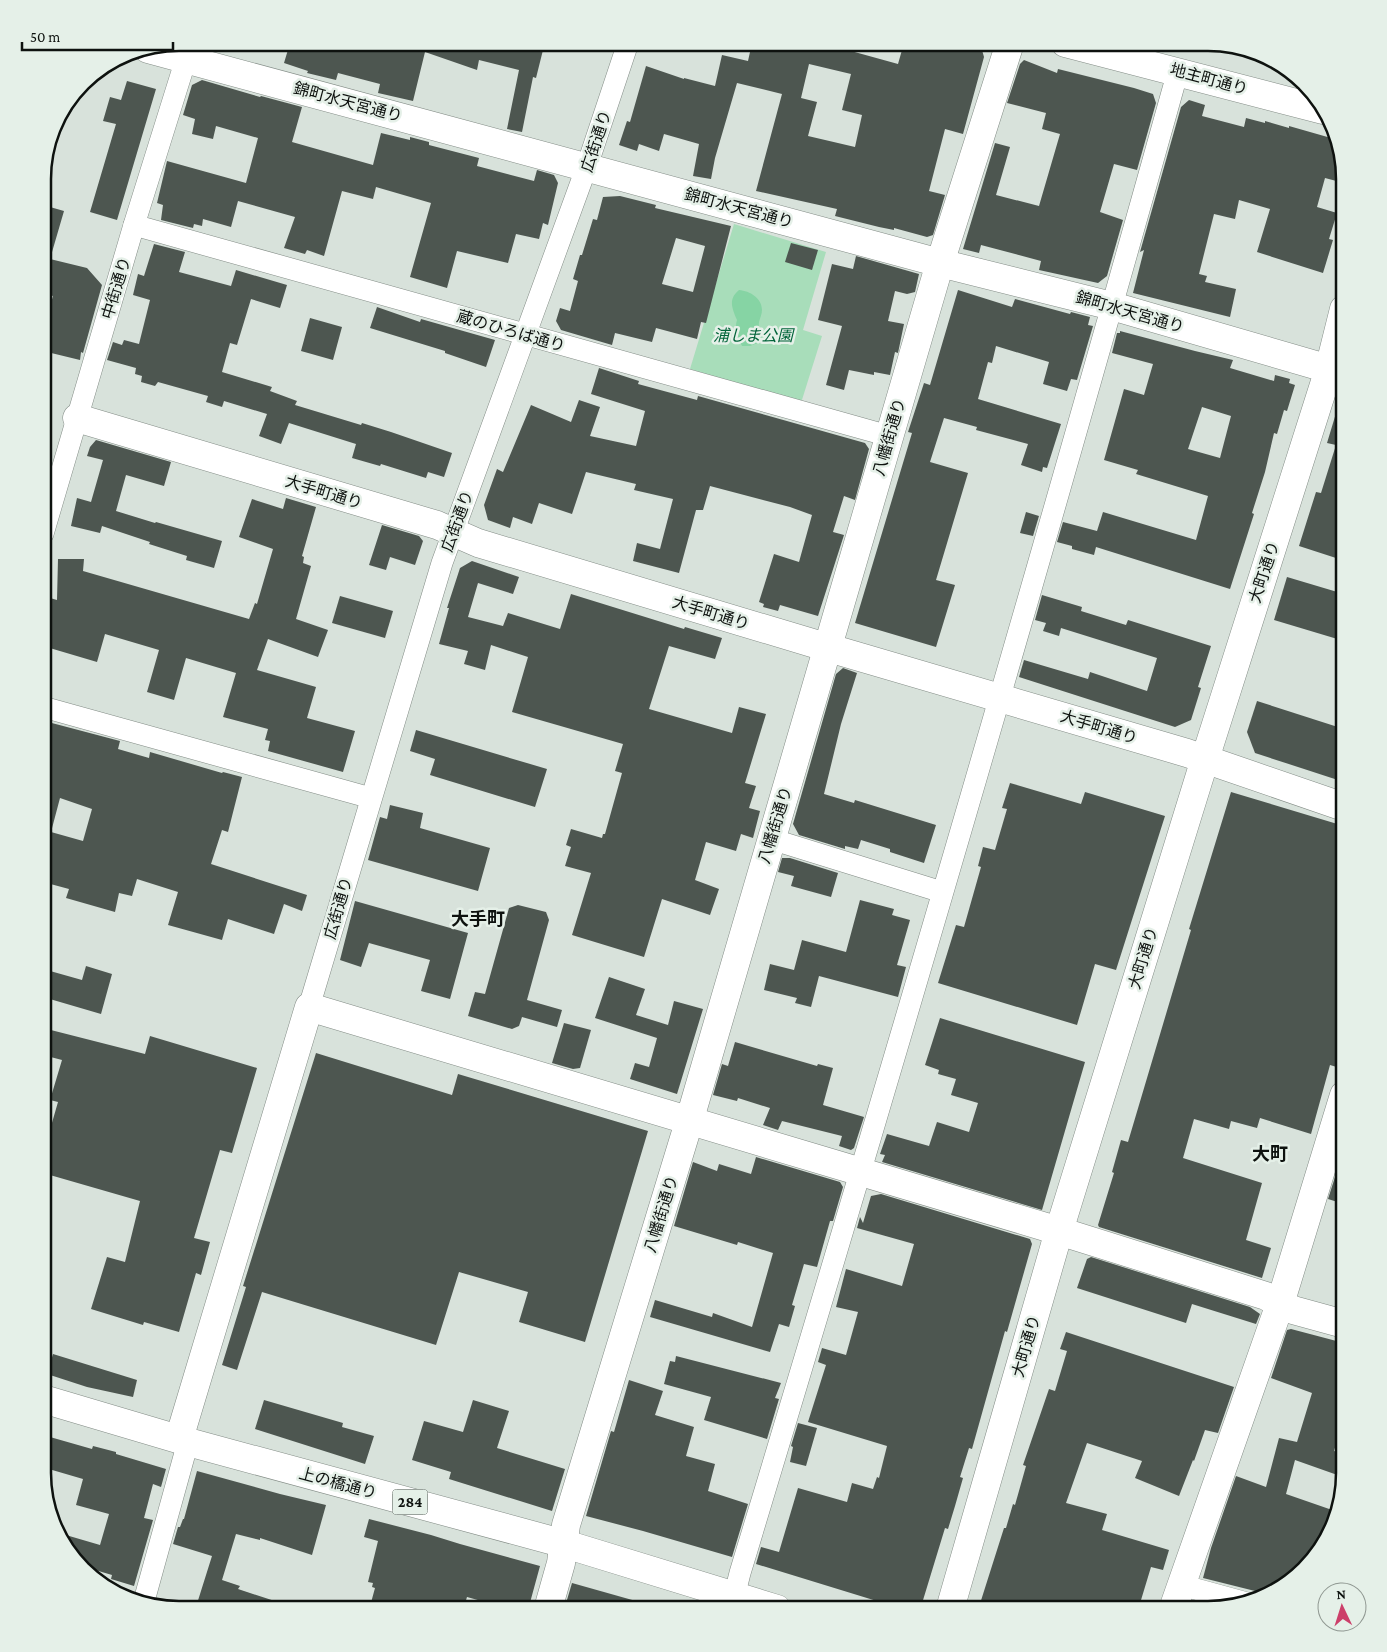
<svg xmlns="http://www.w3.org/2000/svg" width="1387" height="1652" viewBox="0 0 1387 1652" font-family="'Crimson Pro','Noto Sans JP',serif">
<rect width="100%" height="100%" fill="#d8e2db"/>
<!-- green -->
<path fill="#a8ddba" d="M734,224L826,252L803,330L822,336L801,403L690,369Z"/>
<!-- water -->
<path fill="#86d4a4" d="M739,290C750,291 762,298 762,310C762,314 760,318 759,322C758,328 761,336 760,342L750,346H742C738,337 734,329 737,320C732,308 728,299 739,290Z"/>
<!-- building -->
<g fill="#4d5650" fill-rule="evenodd">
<path d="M290,43H514L543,50L536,78L533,77L522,132L507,129L519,70L479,60L477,70L425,52L413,101L378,93L380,84L338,73L336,80L307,73L308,71L284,63Z"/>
<path d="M752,43H853L851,51L898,64L904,43H952L982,50L984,57L963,134L945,129L929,191L945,195L933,235L927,237L894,228V230L879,227L835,216L837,209L756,191L782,94L737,83L715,158L711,179L693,176L699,144L664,134L659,151L639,144L637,151L619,145L627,121L630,122L646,66L684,79V78L715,86L722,55L748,61ZM809,64L851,74L842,110L862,115L855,147L808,136L817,102L801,98Z"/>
<path d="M1024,60L1057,73L1058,69L1134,88L1153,94L1156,103L1137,170L1114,164L1100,212L1123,220L1107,276L1098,283L1039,270L1041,261L981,245L979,253L963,249L995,143L1010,147L996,195L1039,206L1060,134L1042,129L1046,113L1007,103L1020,64Z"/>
<path d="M202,80L260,97L261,96L302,107L292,142L373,165L381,133L410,140V137L429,142V145L479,158L477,166L534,181L537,170L554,175L558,183L548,225L543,223L539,239L516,234L508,263L457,251L447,288L410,277L431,203L376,187L373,199L342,191L324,256L307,250L305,254L284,248L295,217L238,201L231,227L203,219L202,226L194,224L193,228L161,220L163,205L157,203L167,161L246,183L258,138L216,126L213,139L192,134L195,119L183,115L192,85Z"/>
<path d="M127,81L156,89L117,220L90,212L116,124L103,121L110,97L121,100Z"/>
<path d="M1189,100L1205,105L1202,116L1244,127L1246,118L1265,123V121L1289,128V126L1338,140L1344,183L1325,178L1317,207L1337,213L1329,239L1333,240L1323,273L1257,252L1270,209L1239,200L1235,219L1214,214L1199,274L1207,276L1205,282L1236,289L1230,317L1133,293L1144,250L1140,252L1181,107Z"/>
<path d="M620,196L656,205L655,208L731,226L706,323L701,322L697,339L656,328L652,342L615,333L612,345L561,330L556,321L560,308L570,311L578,281L573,279L580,255H582L593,219L597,220L603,197ZM676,238L705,246L693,292L662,284Z"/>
<path d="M43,205L64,211L50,259L87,268L102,285L83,353L81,352L80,360L43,351V330L53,296L43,293Z"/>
<path d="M791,243L818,250L812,270L785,262Z"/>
<path d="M154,244L185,252L179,272L231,286L236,270L287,285L280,308L251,299L237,345L230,343L222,372L272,387L270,391L297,401L295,405L361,425L362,423L391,432L452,453L444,477L428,472L426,478L381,464L380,466L352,458L356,444L289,423L281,444L259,436L267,414L224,401L222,407L206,402L208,396L158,382L155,386L141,382L142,376L135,374L136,368L107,360L113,342L122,345L124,340L139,344L150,300L133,295L138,274L144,276Z"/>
<path d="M856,256L919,274L915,292L907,294L895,291L888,321L904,324L898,353L895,352L890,375L874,372V375L849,370L844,390L826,385L842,326L818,320L832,264L853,269Z"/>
<path d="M958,290L1012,307L1015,299L1070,314L1071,312L1090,317L1088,325L1093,326L1077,380L1071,379L1067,391L1043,384L1049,362L996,346L992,363L988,362L978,399L1061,424L1047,468L1043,467L1042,472L1021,465L1028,444L976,430L977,427L944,418L930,462L968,473L936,580L955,585L936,647L855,623L912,433L908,432L924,383L930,385Z"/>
<path d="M377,307L420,322L421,319L495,340L486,367L445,353V351L370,328Z"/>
<path d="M310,318L342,327L333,360L301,351Z"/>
<path d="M1120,331L1195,351L1233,360L1230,368L1274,381L1275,375L1290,379L1289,383L1295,385L1287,411L1284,410L1277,434L1274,433L1265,472L1252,513L1254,514L1230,589L1096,547L1094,555L1072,549V546L1057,542L1063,522L1097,531L1103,512L1196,540L1208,496L1136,474L1138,470L1104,460L1124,389L1144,395L1153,364L1112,353L1117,333H1120ZM1202,407L1231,416L1220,458L1188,449Z"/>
<path d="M599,368L639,381L638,384L697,400L698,396L865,443L869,449L855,500L844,496L833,532L844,535L818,616L780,605L778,611L763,607L764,604L759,602L774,554L799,562L812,515L790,507L710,486L703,510H696L679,573L633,561L637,543L660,549L673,499L634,490L636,484L586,472L572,514L539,503L532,524L513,517L510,528L488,520L484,505L497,469L503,472L531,405L571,422L579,400L600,407L590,436L636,446L645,411L591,394Z"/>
<path d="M1340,400H1344V532L1336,558L1299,546L1316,492L1321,493L1336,445L1327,443Z"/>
<path d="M96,440L171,462L164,486L126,475L116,511L155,523L156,522L222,541L214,568L186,560L187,556L149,544L150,542L102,526L100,533L71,526L77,498L91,502L103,460L87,456L90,447Z"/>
<path d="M286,498L316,507L302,556L304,557L303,563L311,566L296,619L328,630L318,657L268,639L257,670L316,687L307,718L355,731L343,772L268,751L270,741L265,740L268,729L223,717L236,673L186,658L174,700L147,692L159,650L105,634L97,662L43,646V596L57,600L58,559H84L83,571L249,619L255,603L257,604L273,549L239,537L252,499L283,509Z"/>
<path d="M1026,512L1039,516L1033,536L1020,533Z"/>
<path d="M382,525L419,536L423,541L415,565L390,557L386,570L369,565Z"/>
<path d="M472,561L519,577L513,594L478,583L468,617L503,626L508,613L560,629L571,594L684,629L685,627L722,638L715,659L669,646L649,709L732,733L739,707L766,714L745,783L756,786L749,808L760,811L753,838L741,834L736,851L706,842L695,880L719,889L710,915L662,899L644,957L572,935L591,873L565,866L571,847L566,845L571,829L602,838L603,834H605L622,773L615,771L623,744L512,712L528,657L491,645L485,670L464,664L468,651L439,644L449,608H447L460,568Z"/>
<path d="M1287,577L1344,594V641L1274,620Z"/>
<path d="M1042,595L1082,607L1081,611L1126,625L1128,620L1211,646L1198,687L1201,688L1191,720L1175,727L1019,677L1024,660L1088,679L1090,672L1147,691L1157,658L1061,628L1059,636L1043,631L1046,623L1035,620Z"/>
<path d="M340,596L393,611L385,638L332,623Z"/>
<path d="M843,668L857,673L841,724L824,794L854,803L855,800L936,825L924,863L890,852V849L861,840L858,849L845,846V849L799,835L793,824L836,674Z"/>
<path d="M1257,701L1344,729V782L1255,753L1247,732Z"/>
<path d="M48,722L120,741L118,749L149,758L150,752L222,773L223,772L242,777L228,832L222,830L211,864L307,895L302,911L284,904L274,934L228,919L222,940L168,925L178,892L137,879L132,896L119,893L115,912L66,898L69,889L43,882V740ZM60,798L92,809L83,841L51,832Z"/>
<path d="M416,730L547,769L535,807L430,775L435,759L410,751Z"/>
<path d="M1010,783L1081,804L1085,792L1165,816L1116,970L1095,964L1077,1025L938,983L956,925L964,927L981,867L978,866L983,847L995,850L1007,809L1002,808Z"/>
<path d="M1231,792L1344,826V1008L1336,1041L1344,1043V1050L1340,1068L1330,1065L1311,1134L1260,1118L1257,1128L1231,1121L1229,1129L1194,1119L1183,1158L1262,1183L1246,1240L1271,1248L1262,1278L1099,1227L1098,1225L1114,1173L1112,1172L1121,1140L1128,1142L1191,930L1189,929Z"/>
<path d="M390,805L423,813L420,828L490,848L478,891L368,860L380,817L387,819Z"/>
<path d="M782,858H790L838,873L831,897L791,886L794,876L778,872Z"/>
<path d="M860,900L894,909L892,915L910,920L897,965L906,967L898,997L819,976L811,1007L795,1003L797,998L764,990L770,964L794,970L802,940L846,952Z"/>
<path d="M355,901L468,933L450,999L421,991L430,960L369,943L361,967L340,960Z"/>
<path d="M518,905L546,912L549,920L527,1000L562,1010L557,1027L522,1017L519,1026L512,1029L468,1016L475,992L485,994L509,908Z"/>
<path d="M86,966L112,974L101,1014L43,997V969L82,980Z"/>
<path d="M609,977L645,989L636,1015L668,1025L674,1001L703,1009L677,1094L630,1079L635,1063L649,1067L657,1038L595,1018Z"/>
<path d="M940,1018L1085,1062L1042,1210L882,1162L885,1155L880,1154L887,1134L929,1146L937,1122L969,1132L978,1103L951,1095L956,1079L938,1074L939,1070L925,1065Z"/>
<path d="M564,1023L591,1030L580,1068L573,1069L552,1063Z"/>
<path d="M43,1028L145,1054L150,1036L257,1068L232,1153L220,1150L194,1238L210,1242L201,1275L196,1273L179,1332L144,1322L143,1325L91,1309L107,1257L125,1262L140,1201L43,1173V1154L58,1102L50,1100L62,1060L43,1055Z"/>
<path d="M735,1042L817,1066L818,1064L833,1068L823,1105L864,1117L854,1148L851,1150L839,1146L842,1136L782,1121L778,1130L763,1125L770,1108L738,1098L737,1101L713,1095L722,1064L728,1066Z"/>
<path d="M316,1053L452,1095L458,1074L648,1131L585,1342L519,1322L528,1292L459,1272L436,1345L262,1292L237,1370L222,1365L246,1287L243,1286Z"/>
<path d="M1343,1152H1344V1204L1328,1199Z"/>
<path d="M756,1157L840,1182L843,1187L833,1221H830L817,1267L804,1264L792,1305L795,1306L789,1327L779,1324L770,1352L650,1317L655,1300L712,1317L713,1313L752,1327L773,1253L738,1242L737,1245L674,1226L693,1162L717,1171L719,1164L751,1174Z"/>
<path d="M881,1194L1030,1239L1032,1244L1007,1332L1005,1331L972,1449L969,1448L960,1477L963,1478L955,1506L948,1529L945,1528L920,1610H906L756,1564L761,1547L779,1552L798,1488L847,1502L852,1483L873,1489L877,1477L879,1478L887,1446L808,1422L826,1365L818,1362L822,1348L846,1355L858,1312L836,1307L846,1269L902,1286L914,1244L857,1228L860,1217L863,1223L871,1196Z"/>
<path d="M1091,1257L1250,1307L1260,1314L1256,1324L1192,1304L1186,1323L1077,1288L1087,1259Z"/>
<path d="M1291,1329L1344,1343V1417L1334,1451L1344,1454V1473L1343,1477L1295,1460L1286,1494L1335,1511L1330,1533L1291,1581L1267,1594L1203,1578L1211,1548L1236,1476L1266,1487L1279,1438L1297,1442L1312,1393L1271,1378L1287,1330Z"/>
<path d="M1066,1332L1234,1387L1218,1433L1205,1430L1194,1461L1193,1460L1179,1496L1135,1478L1142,1461L1087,1443L1066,1503L1107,1514L1102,1530L1169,1550L1163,1570L1151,1567L1138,1610H978L1004,1528H1006L1013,1504L1015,1505L1026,1466L1023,1465L1049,1389L1055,1391L1067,1351L1060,1349Z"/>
<path d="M53,1354L137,1380L133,1397L87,1387L47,1374Z"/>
<path d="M676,1356L781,1383L775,1398L779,1399L767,1439L704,1420L711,1397L664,1384L670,1361L675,1362Z"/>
<path d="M629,1380L663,1391L655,1415L694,1427L686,1456L715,1464L708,1491L748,1504L732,1557L643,1531L586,1516L611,1431L614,1432Z"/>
<path d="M264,1400L343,1423L342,1427L374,1436L365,1464L255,1429Z"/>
<path d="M473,1400L509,1411L497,1448L565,1469L552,1511L449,1479L451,1472L412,1460L424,1421L463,1432Z"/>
<path d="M798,1423L817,1428L806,1466L790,1462L793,1447L791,1446Z"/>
<path d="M43,1435L92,1449L93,1446L116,1452V1454L166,1469L161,1487L153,1484L144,1518L153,1520L134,1586L111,1579L112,1575L85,1567L71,1556L59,1533L100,1545L109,1514L76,1505L83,1479L42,1467Z"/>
<path d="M197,1471L280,1494L326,1505L312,1555L260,1538V1540L236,1534L222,1580L240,1586L238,1589L290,1606V1610H195L212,1556L173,1544L178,1527H180L183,1519H184Z"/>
<path d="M369,1519L431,1535L460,1544L540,1566L528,1610H514L467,1597L463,1610H369L375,1588L372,1587L373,1583L368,1582L378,1541L364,1537Z"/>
<path d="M572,1583L650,1605V1610H564Z"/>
</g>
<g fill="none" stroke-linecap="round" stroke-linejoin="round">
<defs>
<g id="street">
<path d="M134,225L889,436"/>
<path d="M43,534L134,225L191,43"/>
<path d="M43,707L371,798"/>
<path d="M771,839L942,892"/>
<path d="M309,1007L442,563L587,166L628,43"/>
<path d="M1181,1585L1247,1603"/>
<path d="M144,1601L188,1442"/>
<path d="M731,1609L740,1573C891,1074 1038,573 1178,71"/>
</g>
<g id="secondary">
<path d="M1065,43L1323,110"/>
<path d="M148,49L940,263L1112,306L1329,369"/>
<path d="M77,418L437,525L478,543L829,648L1187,753L1344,807"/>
<path d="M179,1439L309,1007L1059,1231L1266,1296L1293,1310L1344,1324"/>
<path d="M548,1609L561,1563L566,1525L689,1122L940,263L1010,43"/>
<path d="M950,1609L1059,1231L1205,759L1329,369L1344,309"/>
<path d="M1173,1609L1280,1304L1344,1095"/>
</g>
<path id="highway" d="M43,1399L188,1442L565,1544L777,1609"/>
</defs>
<!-- street casing -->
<use href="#street" stroke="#838c86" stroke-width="22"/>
<!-- secondary casing -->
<use href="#secondary" stroke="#838c86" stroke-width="29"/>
<!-- highway casing -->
<use href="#highway" stroke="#838c86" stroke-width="29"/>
<!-- street -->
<use href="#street" stroke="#fff" stroke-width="21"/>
<!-- secondary -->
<use href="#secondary" stroke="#fff" stroke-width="28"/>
<!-- highway -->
<use href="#highway" stroke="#fff" stroke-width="28"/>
</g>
<g text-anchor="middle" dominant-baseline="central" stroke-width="5" stroke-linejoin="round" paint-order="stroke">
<!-- shield labels -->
<rect fill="#e5f0e8" stroke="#4e5550" stroke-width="1" x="392.5" y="1489.5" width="35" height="25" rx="4"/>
<g font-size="15" font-weight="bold" fill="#0e120f">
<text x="410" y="1502">284</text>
</g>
<!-- street labels -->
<g font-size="16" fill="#0e120f" stroke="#e5f0e8">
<text transform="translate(1209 79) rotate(15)">地主町通り</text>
<text transform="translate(348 102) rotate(15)">錦町水天宮通り</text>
<text transform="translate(596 141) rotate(-72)">広街通り</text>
<text transform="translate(739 208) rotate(15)">錦町水天宮通り</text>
<text transform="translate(116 288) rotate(-73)">中街通り</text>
<text transform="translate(1130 312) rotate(16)">錦町水天宮通り</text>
<text transform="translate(511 331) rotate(16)">蔵のひろば通り</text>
<text transform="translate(889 437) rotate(-74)">八幡街通り</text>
<text transform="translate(324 492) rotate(17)">大手町通り</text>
<text transform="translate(457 521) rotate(-70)">広街通り</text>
<text transform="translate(1264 572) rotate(-72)">大町通り</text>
<text transform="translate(711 613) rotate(17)">大手町通り</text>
<text transform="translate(1099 727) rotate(17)">大手町通り</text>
<text transform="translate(775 825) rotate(-73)">八幡街通り</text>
<text transform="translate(338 908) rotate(-74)">広街通り</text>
<text transform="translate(1143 958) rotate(-73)">大町通り</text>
<text transform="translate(661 1214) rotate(-73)">八幡街通り</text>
<text transform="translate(1026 1346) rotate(-74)">大町通り</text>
<text transform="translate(338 1483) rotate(15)">上の橋通り</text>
</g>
<!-- park labels -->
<g font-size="16" font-style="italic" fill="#02643a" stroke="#e5f0e8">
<text x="753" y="335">浦しま公園</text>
</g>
<!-- neighbourhood labels -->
<g font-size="18" font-weight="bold" fill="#0e120f" stroke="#e5f0e8">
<text x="478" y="919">大手町</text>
<text x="1270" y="1154">大町</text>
</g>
</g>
<!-- crop -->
<path d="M0 0H1387V1652H0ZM179 51H1208A128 128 0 0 1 1336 179V1473A128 128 0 0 1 1208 1601H179A128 128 0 0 1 51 1473V179A128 128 0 0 1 179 51Z" fill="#e5f0e8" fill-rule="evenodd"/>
<path fill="none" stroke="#0e120f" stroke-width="2.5" d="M179 51H1208A128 128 0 0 1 1336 179V1473A128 128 0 0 1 1208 1601H179A128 128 0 0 1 51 1473V179A128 128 0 0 1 179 51Z"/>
<!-- north arrow -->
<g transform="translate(1342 1607) rotate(356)"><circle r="24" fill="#e5f0e8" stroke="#8f9791"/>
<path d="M0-4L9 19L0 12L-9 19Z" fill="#cc3f6a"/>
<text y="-8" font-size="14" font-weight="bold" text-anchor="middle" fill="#0e120f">N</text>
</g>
<!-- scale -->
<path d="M22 42v8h151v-8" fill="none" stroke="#0e120f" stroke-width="2.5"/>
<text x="30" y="42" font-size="15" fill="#0e120f" stroke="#e5f0e8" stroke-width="4" paint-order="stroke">50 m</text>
</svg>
